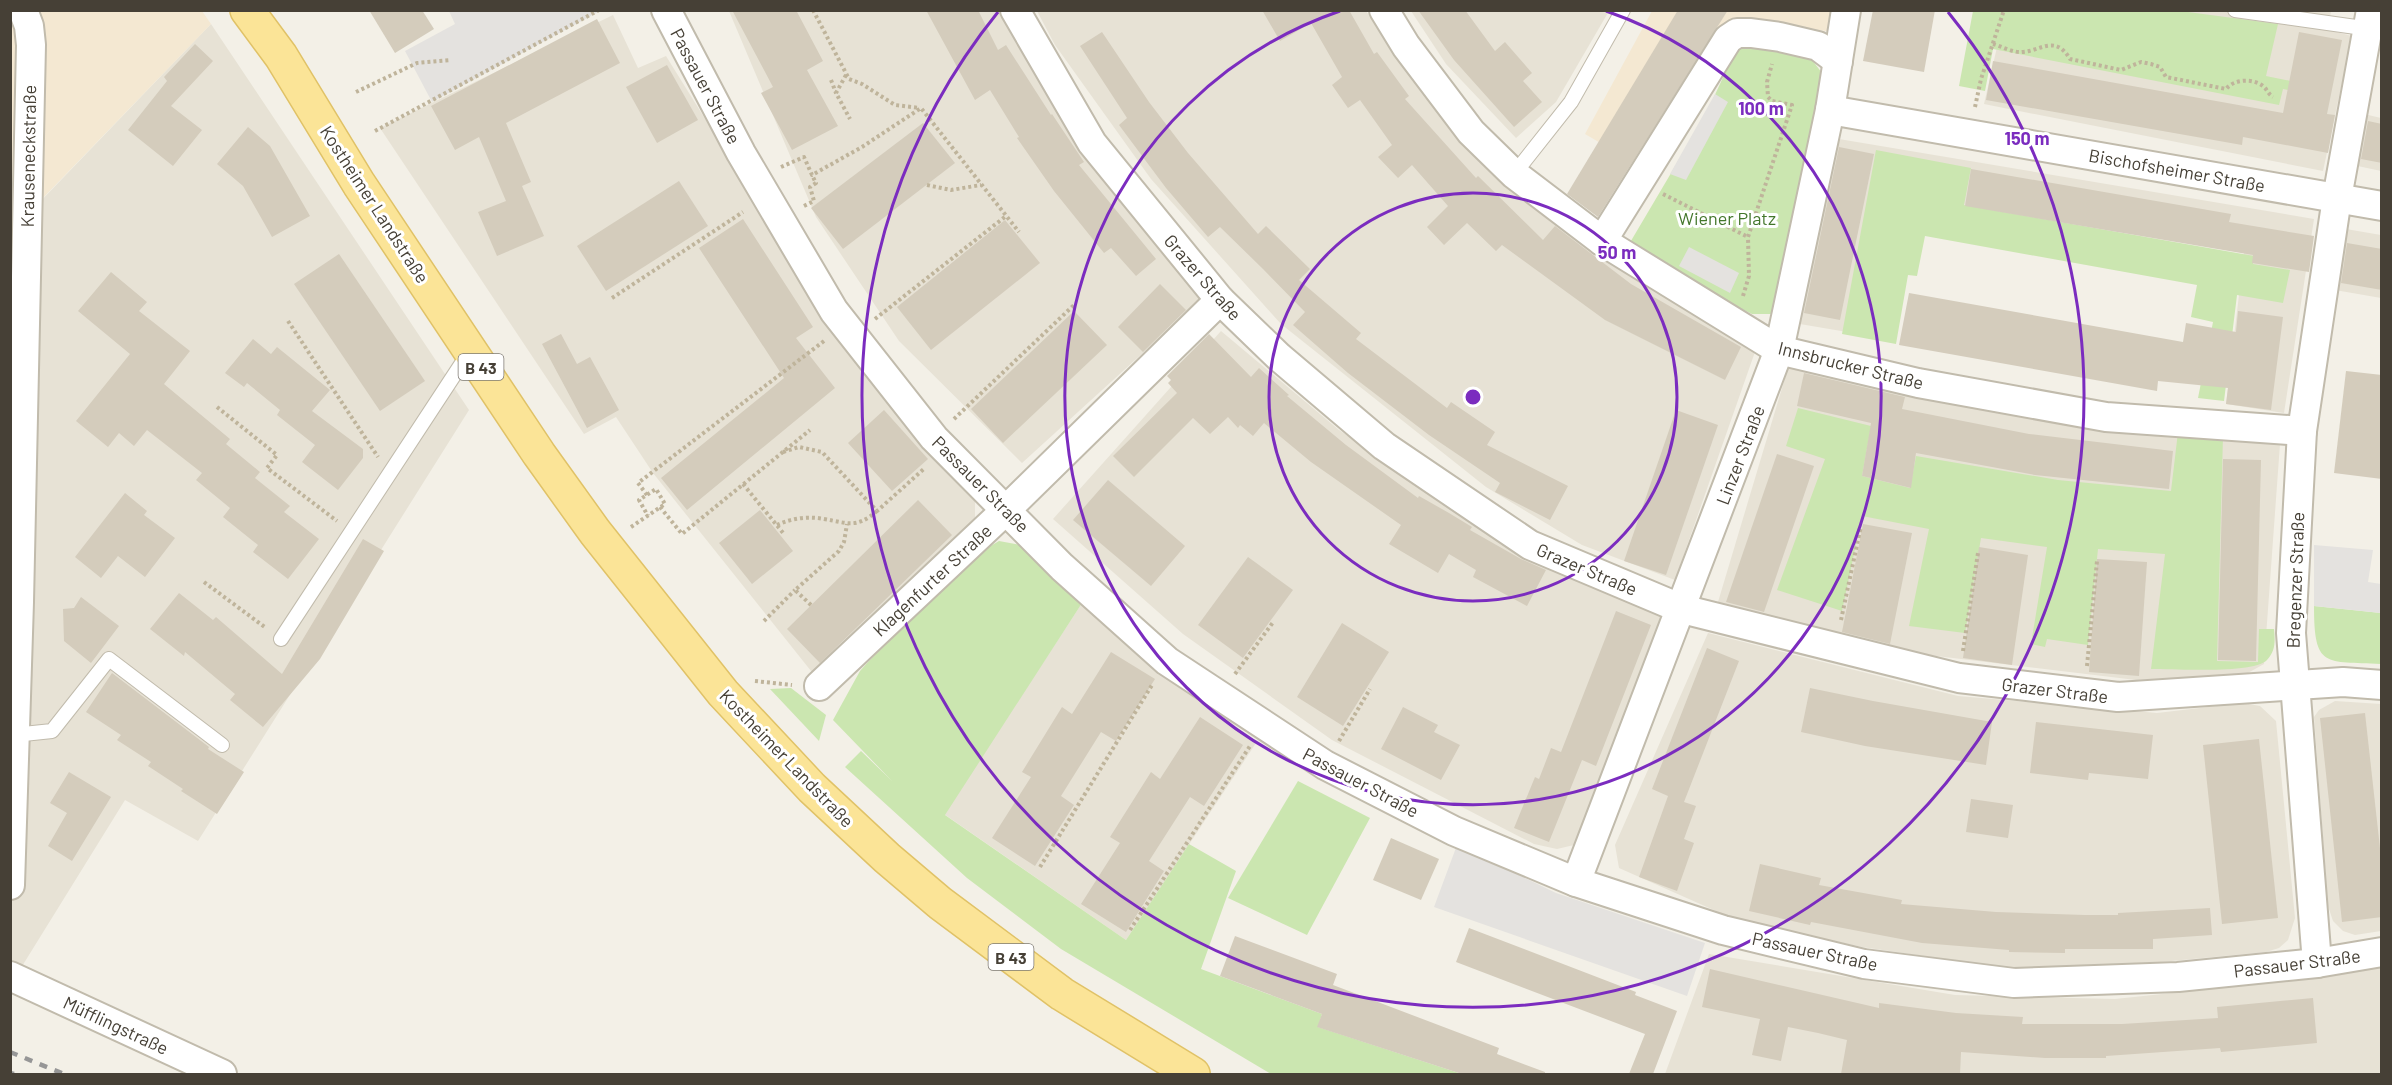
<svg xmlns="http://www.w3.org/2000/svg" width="2392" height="1085" viewBox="0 0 2392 1085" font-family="Barlow,sans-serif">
<rect width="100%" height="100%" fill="#f3f0e7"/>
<!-- residential -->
<g fill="#e7e2d5">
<path d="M729,11H1000L1010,32L1093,168L1202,299L1022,463L899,341L816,217Z"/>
<path d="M1037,11H1366L1460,137L1756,349L1675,580L1582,545L1486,487L1281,324L1151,179L1055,45Z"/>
<path d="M1411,11H1609L1556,102L1516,138L1446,64Z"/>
<path d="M2016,11H2331L2328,30L2352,36L2323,171L1984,104L1997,47Z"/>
<path d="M613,15L638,68L666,56L835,328L975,496V520L815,676L653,473L616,417L584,434L380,128Z"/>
<path d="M211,24L469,410L198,841L125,800L11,984L12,231Z"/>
<path d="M2364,114L2381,118V171L2353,165Z"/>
<path d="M1833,138L2314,219L2284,413L2226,404L2244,253L1879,190L1847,332L1794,323Z"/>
<path d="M2346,229L2381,235V298L2335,290Z"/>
<path d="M1221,331L1339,430L1528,554L1661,616L1574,845L1557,849L1534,844L1332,740L1183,634L1053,519Z"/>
<path d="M1791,358L2108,429L2280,444L2264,664L2246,674L2136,680L1903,652L1718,602Z"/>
<path d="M1084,600L1256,743L1126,940L944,814Z"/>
<path d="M1708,633L1958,696L2157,713L2243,703L2260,706L2276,721L2295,918L2288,940L2279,948L2266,952L2161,962L2006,968L1862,947L1734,919L1619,868L1615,845Z"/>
<path d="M2335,701L2381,704V931L2355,935L2343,931L2333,921L2328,906L2314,717L2319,710Z"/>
<path d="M1709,954L1955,995L2115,999L2332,976L2381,967V1074H1665Z"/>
</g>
<!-- commercial -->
<g fill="#f4e8d2">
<path d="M11,11H202L211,24L12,230L11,262Z"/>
<path d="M1652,11H1838L1835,32L1728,20L1638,165L1585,134Z"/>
</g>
<!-- green -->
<g fill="#cbe6b0">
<path d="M2173,10L2278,24L2266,76L2325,88L2324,97L2283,89L2279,105L1993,49L1985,91L1959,86L1973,11Z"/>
<path d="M1740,41L1809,56L1822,73L1783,311L1770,314H1752L1625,251L1706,114Z"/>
<path d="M1876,150L1971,168L1964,205L2254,256L2253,264L2290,270L2283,303L2237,295L2224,401L2198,398L2213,322L2191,317L2197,285L1925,236L1917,276L1908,275L1896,344L1842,334Z"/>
<path d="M1798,408L1871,426L1862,476L1910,488L1916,456L2058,480L2171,491L2178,432L2223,436L2217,661L2258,662L2259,629H2274C2275,640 2276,651 2267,660C2254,674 2173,669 2151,669L2165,554L2098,549L2088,645L2047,639L2045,647L2031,644L2047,547L1981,538L1965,633L1909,626L1929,529L1862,516L1842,611L1777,590L1825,459L1786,446Z"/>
<path d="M999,541L1020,545L1084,600L945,815L1126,940L1189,844L1236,871L1201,969L1322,1014L1318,1027L1462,1074H1271L1061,949L967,878L845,767L861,751L892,781L833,720L860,671L868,662L982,551Z"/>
<path d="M2314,606L2381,613V664C2325,661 2314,669 2314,606Z"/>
<path d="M791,688L826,715L819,741L770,689Z"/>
<path d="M1298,781L1370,818L1307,935L1228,898Z"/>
</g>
<!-- parking -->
<g fill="#e4e2df">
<path d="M449,11H600L432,102L405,51L455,24Z"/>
<path d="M1715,94L1728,102L1686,180L1670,174Z"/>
<path d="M1689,247L1739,273L1730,293L1679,266Z"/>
<path d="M2314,545L2373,550L2368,582L2381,584V613L2314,606Z"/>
<path d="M1457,845L1556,893L1705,943L1687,996L1434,907Z"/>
</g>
<!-- building -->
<g fill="#d4ccbc">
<path d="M369,10H422L434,29L395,53Z"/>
<path d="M732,10H796L823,61L807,70L838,126L792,150L761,93L773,87Z"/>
<path d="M926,10H978L998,50L1006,45L1051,115L1052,114L1084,162L1079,165L1156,259L1136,276L1111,248L1104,253L1054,191L1017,138L1019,137L990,90L975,100Z"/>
<path d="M1262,10H1349L1374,54L1377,52L1409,96L1405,99L1476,178L1478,176L1543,240L1555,226L1631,284L1741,347L1725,380L1605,320L1502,245L1496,251L1467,223L1444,245L1427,227L1448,206L1412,165L1398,178L1378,157L1392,145L1360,100L1348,108L1332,85L1342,77L1311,23L1280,41Z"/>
<path d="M1418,10H1465L1495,51L1505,42L1532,73L1523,81L1542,102L1514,127L1454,60Z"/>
<path d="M1678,10H1728L1598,217L1567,194Z"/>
<path d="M1873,10H1935L1924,72L1863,61Z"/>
<path d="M597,19L620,63L506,123L531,182L522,186L544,236L497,256L478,212L506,201L479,137L455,150L431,106Z"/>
<path d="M1102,32L1149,102L1188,153L1258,234L1266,226L1310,269L1299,280L1361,333L1356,339L1447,408L1451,402L1495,432L1487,445L1568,486L1550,520L1495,492L1500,483L1429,435L1348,373L1293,325L1305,312L1263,269L1220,227L1208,237L1166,188L1119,125L1127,118L1080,46Z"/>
<path d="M2299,32L2342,40L2327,114L2335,115L2328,153L2243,137L2242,145L1986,100L1993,61L2283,113Z"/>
<path d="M195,44L213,61L171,106L202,130L173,166L128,130L167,81L164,77Z"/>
<path d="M667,65L698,120L657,143L626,87Z"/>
<path d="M2368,121L2382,124V163L2361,159Z"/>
<path d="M923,123L955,163L843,249L811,208Z"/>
<path d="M248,127L270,146L310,216L272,237L243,186L217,164Z"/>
<path d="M1839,147L1874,154L1840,320L1804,313Z"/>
<path d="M1971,169L2231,214L2229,222L2314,236L2309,272L2252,263L2253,255L1965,206Z"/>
<path d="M679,181L708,226L606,291L577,246Z"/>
<path d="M743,219L813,327L796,338L835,388L687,510L661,478L784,378L699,248Z"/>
<path d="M1005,220L1040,263L931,350L897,307Z"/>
<path d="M2347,243L2382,249V290L2341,283Z"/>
<path d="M339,254L425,381L380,411L294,284Z"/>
<path d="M111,272L147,302L139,311L190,351L164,384L230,439L226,444L260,472L255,478L290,506L284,512L319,539L288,579L253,552L258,545L223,517L230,508L196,480L202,473L147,430L134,446L119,433L108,447L76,421L130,354L78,311Z"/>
<path d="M1160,284L1186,310L1143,352L1118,327Z"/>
<path d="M1909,293L2183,342L2186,323L2236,332L2238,311L2283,317L2271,410L2226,404L2228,388L2158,381L2157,391L1899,345Z"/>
<path d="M1074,311L1107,345L1003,443L971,409Z"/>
<path d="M561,334L577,364L590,357L619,410L587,428L542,344Z"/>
<path d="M1209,334L1251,377L1259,368L1289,395L1287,396L1346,445L1418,498L1419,496L1449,513L1472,527L1470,530L1521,559L1546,570L1527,606L1473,577L1476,570L1449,554L1438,573L1389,544L1401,525L1311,462L1264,423L1253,436L1240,425L1238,428L1228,417L1210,434L1193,418L1134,477L1113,456L1177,393L1168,383L1171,380L1167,376Z"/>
<path d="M253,339L271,354L277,347L330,390L312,411L363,449V458L338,490L302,462L315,445L277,415L280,410L247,383L244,387L225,373Z"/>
<path d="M2346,371L2382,375V479L2334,473Z"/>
<path d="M1804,373L1905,397L1902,409L2029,434L2173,451L2169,489L2035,475L1916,453L1911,488L1862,476L1871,423L1797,406Z"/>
<path d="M884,410L928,459L892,491L848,443Z"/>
<path d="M1676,410L1718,425L1666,575L1624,561Z"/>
<path d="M1777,454L1814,466L1764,612L1726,602Z"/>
<path d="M2223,459L2261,460L2256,661L2218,660Z"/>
<path d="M1108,480L1185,546L1151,586L1073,520Z"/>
<path d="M125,493L147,511L144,515L175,538L145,577L118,556L101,578L75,557Z"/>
<path d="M918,500L952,535L820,663L787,629Z"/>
<path d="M760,510L793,551L752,584L719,543Z"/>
<path d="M1863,524L1912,533L1890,644L1842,632Z"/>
<path d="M363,539L384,551L320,659L263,727L230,700L235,694L185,652L184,656L150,629L179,593L213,620L216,617L282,674Z"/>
<path d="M1979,547L2028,555L2012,665L1963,658Z"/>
<path d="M1248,557L1293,590L1243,658L1198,625Z"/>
<path d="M2097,559L2147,562L2139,676L2089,672Z"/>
<path d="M81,597L119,626L91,663L64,641L63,609L74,608Z"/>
<path d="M1616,611L1651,625L1596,766L1582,760L1549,842L1514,828L1535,777L1539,779L1551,748L1561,752Z"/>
<path d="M1342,623L1389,652L1343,726L1297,697Z"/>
<path d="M1707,648L1739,661L1684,802L1696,806L1684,839L1694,843L1677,891L1639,877L1668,796L1652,789Z"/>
<path d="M1111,652L1155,679L1116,741L1101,732L1061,796L1074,805L1035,866L992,838L1031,777L1022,772L1062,707L1072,714Z"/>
<path d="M112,673L209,747L208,749L244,772L217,814L181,791L183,789L148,766L151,762L117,740L121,735L86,712Z"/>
<path d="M1810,688L1873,701L1992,722L1986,765L1865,746L1801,732Z"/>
<path d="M1403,707L1438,725L1434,732L1460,745L1441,780L1381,749Z"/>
<path d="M2365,713L2382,866V917L2342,922L2320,718Z"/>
<path d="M1200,717L1243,745L1204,806L1190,797L1149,861L1164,871L1126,932L1081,904L1120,843L1110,837L1151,772L1160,779Z"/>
<path d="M2036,722L2153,735L2148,779L2089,773L2088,780L2030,773Z"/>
<path d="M2259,739L2278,918L2222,924L2203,745Z"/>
<path d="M69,772L111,797L72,861L48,846L67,813L50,803Z"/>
<path d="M1971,799L2013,805L2008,838L1966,832Z"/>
<path d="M1391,838L1439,859L1421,900L1373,880Z"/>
<path d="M1760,864L1821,878L1819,885L1902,900L1901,904L1996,912L2085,915H2118V913L2210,908L2212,935L2153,939V949H2065V953L2009,952V950L1922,943L1811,922L1810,925L1749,911Z"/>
<path d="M1469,928L1636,992L1635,995L1677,1011L1653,1074H1629L1645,1034L1456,962Z"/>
<path d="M1235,936L1337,974L1333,985L1499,1048L1497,1054L1545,1072V1074H1462L1317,1027L1322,1014L1220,976Z"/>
<path d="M1710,969L1879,1008V1003L1956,1013L2023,1017L2022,1024H2122L2218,1018L2217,1007L2313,998L2317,1043L2221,1052L2220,1048L2106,1056V1058H2045L1961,1052L1960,1074H1841L1847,1040L1818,1033L1788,1027L1781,1061L1752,1055L1760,1019L1702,1007Z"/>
</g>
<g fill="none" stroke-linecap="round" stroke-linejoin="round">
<defs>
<g id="service">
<path d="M2235,10L2370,29"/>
<path d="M1514,174L1571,102L1623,10"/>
<path d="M281,639L470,351"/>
<path d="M14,735L52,731L109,659L222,745"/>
</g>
<g id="minor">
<path d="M666,10L741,153L834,311L934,438L1062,567L1167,661L1325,765L1454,831L1576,882L1723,930L1864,964L2014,983L2178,977L2317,963L2382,952"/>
<path d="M1015,10L1092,143L1220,300L1279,357L1384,446L1530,545L1682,609L1959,678L2118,697L2343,682L2382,685"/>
<path d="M1384,10L1406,46L1471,132L1514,174L1602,241L1779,350L1918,383L2106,417L2302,431"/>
<path d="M1830,110L2382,206"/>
<path d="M1602,241L1728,39L1737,33H1751L1780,37L1818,46L1838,61"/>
<path d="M819,686L1006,510L1220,300"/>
<path d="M1576,882L1779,350L1830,110L1846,10"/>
<path d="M10,885L19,602L31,45L29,26L23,10"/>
<path d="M2317,963L2291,633L2302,431L2337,198L2371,10"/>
<path d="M10,976L222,1074"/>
</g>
<path id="primary" d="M247,10L281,56L359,184L539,454L595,532L723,693L812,788L887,858L940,903L1062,994L1193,1074"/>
</defs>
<!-- service casing -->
<use href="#service" stroke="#c1bbac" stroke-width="16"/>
<!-- minor casing -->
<use href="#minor" stroke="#c1bbac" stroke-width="32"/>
<!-- primary casing -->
<use href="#primary" stroke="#e0c267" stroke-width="36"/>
<!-- path -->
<g stroke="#bfb49b" stroke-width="4" stroke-dasharray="3 3" stroke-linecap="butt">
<path d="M813,10L849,79L862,84L895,105L920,108"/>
<path d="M1993,44C2001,46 2013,53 2022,52C2041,51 2055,34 2070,59L2121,70L2141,62L2151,64L2160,67L2166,77L2226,89C2234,79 2253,78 2263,86C2267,89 2268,94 2273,97"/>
<path d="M846,75L836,93L850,119"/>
<path d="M831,80L836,93"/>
<path d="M356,92L417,63L451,60"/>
<path d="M1975,107L1981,79L2004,10"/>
<path d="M375,131L599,10"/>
<path d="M781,167L804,157L812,175L862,147L921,108L1019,232"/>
<path d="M927,185L951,190L981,185"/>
<path d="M1663,194L1748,237"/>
<path d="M804,206L814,201L810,187L816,183L812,175"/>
<path d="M1743,296L1749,276L1748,237L1792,105L1772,101L1768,97L1767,82L1772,64"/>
<path d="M612,298L743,212"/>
<path d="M875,319L1006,216"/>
<path d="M288,321L378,457"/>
<path d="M217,407L277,455L267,468L337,521"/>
<path d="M954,419L1075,304"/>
<path d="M783,452L799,447L822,452L877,511L925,468"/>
<path d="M743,484L784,534"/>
<path d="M647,495L638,483L824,341"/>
<path d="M660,507L682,534L810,430"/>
<path d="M777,525C792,518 808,516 824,519C848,523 856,529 877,511"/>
<path d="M631,527L665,504L656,489L639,500L648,516"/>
<path d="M204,582L266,628"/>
<path d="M811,605L795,590L839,551L844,542L847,524"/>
<path d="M1841,620L1861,526"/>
<path d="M764,621L795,590"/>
<path d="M1963,651L1978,553"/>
<path d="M2087,666L2097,561"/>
<path d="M1235,674L1274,621"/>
<path d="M755,681L792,685"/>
<path d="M1339,741L1370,689"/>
<path d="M1040,867L1152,685"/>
<path d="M1130,930L1250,746"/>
</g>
<!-- service -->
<use href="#service" stroke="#fff" stroke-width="14"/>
<!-- minor -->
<use href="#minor" stroke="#fff" stroke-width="28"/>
<!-- primary -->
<use href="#primary" stroke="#fbe497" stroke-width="33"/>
<!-- rail -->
<g stroke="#969696" stroke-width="4.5" stroke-dasharray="8 8" stroke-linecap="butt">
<path d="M10,1052L64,1074"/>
<path d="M10,1073L14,1074"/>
</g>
</g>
<!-- distance rings -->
<g fill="none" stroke="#7b2cbf" stroke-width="3">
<circle cx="1473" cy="397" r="204"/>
<path d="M1606 11A408 408 0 1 1 1340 11"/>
<path d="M1948 12A611 611 0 1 1 998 12"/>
</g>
<g text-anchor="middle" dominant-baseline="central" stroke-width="6" stroke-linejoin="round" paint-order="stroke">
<!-- shield labels -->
<g fill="#fff" stroke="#7e7972" stroke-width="1.5">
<rect x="458.5" y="354" width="45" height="26" rx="4.5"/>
<rect x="988.5" y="944" width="45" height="26" rx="4.5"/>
</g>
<g font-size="16" font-weight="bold" fill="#464036">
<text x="481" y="367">B 43</text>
<text x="1011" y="957">B 43</text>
</g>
<!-- street labels -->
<g font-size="18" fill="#464036" stroke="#fff">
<text transform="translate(706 86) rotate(62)">Passauer Straße</text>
<text transform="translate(28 156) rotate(-89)">Krauseneckstraße</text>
<text transform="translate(2177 170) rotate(10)">Bischofsheimer Straße</text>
<text transform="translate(375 204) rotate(57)">Kostheimer Landstraße</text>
<text transform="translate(1203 277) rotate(49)">Grazer Straße</text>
<text transform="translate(1851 365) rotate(14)">Innsbrucker Straße</text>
<text transform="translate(1740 455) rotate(-69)">Linzer Straße</text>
<text transform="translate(981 484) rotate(45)">Passauer Straße</text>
<text transform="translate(1587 569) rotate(23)">Grazer Straße</text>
<text transform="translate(932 580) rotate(-43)">Klagenfurter Straße</text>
<text transform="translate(2295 580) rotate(-88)">Bregenzer Straße</text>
<text transform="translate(2055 690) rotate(7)">Grazer Straße</text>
<text transform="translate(787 758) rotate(46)">Kostheimer Landstraße</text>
<text transform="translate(1361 782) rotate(28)">Passauer Straße</text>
<text transform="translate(1815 951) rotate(12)">Passauer Straße</text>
<text transform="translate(2297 963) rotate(-7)">Passauer Straße</text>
<text transform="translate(116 1025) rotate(25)">Müfflingstraße</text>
</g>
<!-- park labels -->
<g font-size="18" fill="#43762b" stroke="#fff">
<text x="1727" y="218">Wiener Platz</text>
</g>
</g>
<circle cx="1473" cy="397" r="9" fill="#7b2cbf" stroke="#fff" stroke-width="3"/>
<g font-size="18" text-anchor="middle" font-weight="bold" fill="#7b2cbf" stroke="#fff" stroke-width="6" stroke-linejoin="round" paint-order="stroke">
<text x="1761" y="115">100 m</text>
<text x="2027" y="145">150 m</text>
<text x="1617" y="259">50 m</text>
</g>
<!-- border -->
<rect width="2392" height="1085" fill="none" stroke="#464036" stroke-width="24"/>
</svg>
